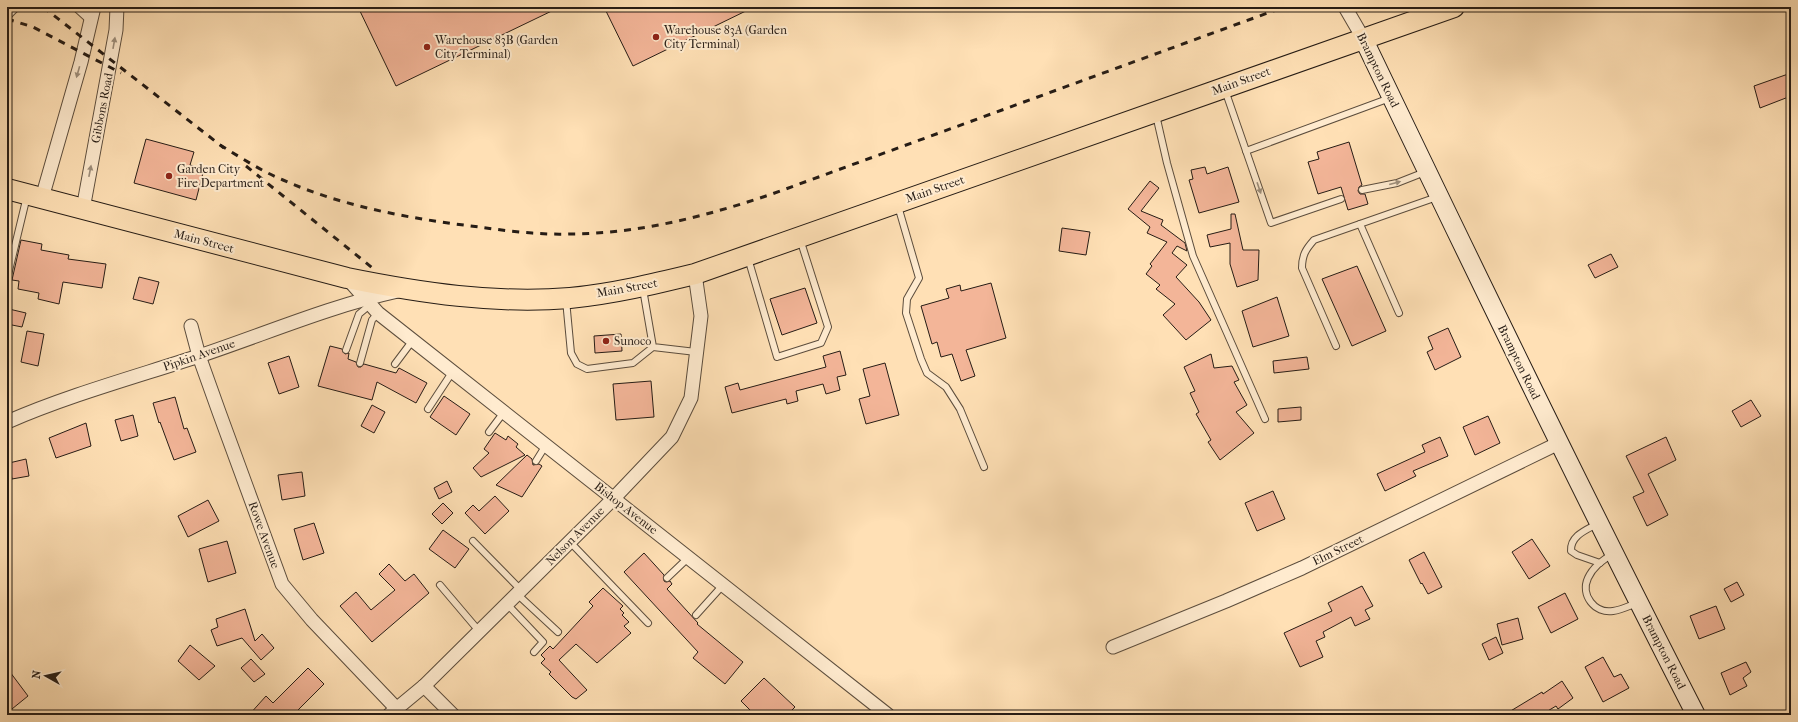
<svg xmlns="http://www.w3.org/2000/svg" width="1798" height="722" viewBox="0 0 1798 722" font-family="'IM FELL French Canon',serif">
<rect width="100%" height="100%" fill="#ffe0b5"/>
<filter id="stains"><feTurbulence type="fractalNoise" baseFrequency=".005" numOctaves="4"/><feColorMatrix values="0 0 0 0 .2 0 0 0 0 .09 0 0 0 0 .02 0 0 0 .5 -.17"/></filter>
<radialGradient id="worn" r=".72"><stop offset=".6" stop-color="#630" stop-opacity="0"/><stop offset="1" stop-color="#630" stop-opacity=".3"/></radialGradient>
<!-- building -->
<g fill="#f3b598" stroke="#261c15">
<path d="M358,7H560L396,86Z"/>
<path d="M604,7H754L633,66Z"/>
<path d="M1791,73V96L1760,108L1754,86Z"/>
<path d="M146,139L194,152L190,165L204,169L196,200L134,183Z"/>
<path d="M1349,142L1362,185L1359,187L1358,191L1360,194H1365L1368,204L1348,210L1341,187L1318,194L1308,162L1319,159L1317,152Z"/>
<path d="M1205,167L1207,174L1228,167L1239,202L1199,213L1189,180L1193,179L1191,170Z"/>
<path d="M1150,181L1159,188L1141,211L1163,220L1161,225L1185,243L1187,251L1177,246L1172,253L1187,265L1176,277L1199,302L1211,320L1186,340L1163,315L1175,304L1156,289L1160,285L1146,274L1152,266L1150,264L1167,242L1147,233L1150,227L1128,209Z"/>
<path d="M1231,214H1235L1243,250H1259L1258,280L1237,287L1230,264V243L1210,247L1207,235L1231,229Z"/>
<path d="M1062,228L1090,232L1086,255L1059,251Z"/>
<path d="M21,240L42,244L41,250L69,255L68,259L106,264L102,288L63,282L59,304L38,299L39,293L18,289L19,281L12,280Z"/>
<path d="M1611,254L1618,267L1595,278L1588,265Z"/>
<path d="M1357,266L1386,331L1352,346L1322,279Z"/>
<path d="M139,277L159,282L153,304L133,299Z"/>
<path d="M991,283L1006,338L966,350L975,376L961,381L952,354L941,357L937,342L932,344L921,306L949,298L946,289L960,285L961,291Z"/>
<path d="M805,288L817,323L782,335L770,299Z"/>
<path d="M1277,297L1289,336L1253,347L1242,311Z"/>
<path d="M9,309L26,313L22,327L7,324Z"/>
<path d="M1448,328L1461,357L1435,370L1427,352L1433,349L1428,337Z"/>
<path d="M27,331L44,334L38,366L21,362Z"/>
<path d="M621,334L622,351L595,353L594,336Z"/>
<path d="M330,346L342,349L345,354L349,353L348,359L356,362L358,367H361L364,364L396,373L399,368L427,383L416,403L377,382L372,400L318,386Z"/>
<path d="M840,351L846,375L837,377L840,390L826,394L823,384L796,391L798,401L787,404L786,399L732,413L725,387L738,383L740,390L826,367L823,356Z"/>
<path d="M1211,354L1214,368L1232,366L1239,380L1234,382L1247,405L1236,412L1254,433L1220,460L1208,442L1211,440L1196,414L1199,412L1190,393L1195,391L1184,367Z"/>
<path d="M289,356L299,387L279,394L268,363Z"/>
<path d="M1307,357L1309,369L1274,373L1273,361Z"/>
<path d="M885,363L899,415L866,424L859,399L870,396L863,369Z"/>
<path d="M651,381L654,417L616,420L613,384Z"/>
<path d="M444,396L470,414L456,435L430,417Z"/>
<path d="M175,397L184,429L187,428L196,452L174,460L160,422L159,423L153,403Z"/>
<path d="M1751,400L1761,416L1741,427L1732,411Z"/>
<path d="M372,405L385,412L374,433L361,426Z"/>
<path d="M1301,407V420L1278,422V409Z"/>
<path d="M133,415L138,436L121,441L115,420Z"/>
<path d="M1488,416L1500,443L1475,455L1463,427Z"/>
<path d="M86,423L91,446L56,458L49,438Z"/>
<path d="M495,433L506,440L508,436L518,444L516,447L525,455L481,477L473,468L489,453L484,449Z"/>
<path d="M1440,437L1448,456L1413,471L1416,476L1385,491L1377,474L1425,452L1422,445Z"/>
<path d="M1666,437L1676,460L1648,474L1668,515L1647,526L1633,497L1644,492L1626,456Z"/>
<path d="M527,455L532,459L533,465L539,464L542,466L522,497L496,485Z"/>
<path d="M26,459L29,476L12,479L9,463Z"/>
<path d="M302,472L305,496L282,500L278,475Z"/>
<path d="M447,481L452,492L439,499L434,488Z"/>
<path d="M1273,491L1285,519L1257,531L1245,503Z"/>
<path d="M495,496L509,511L485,534L465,513L473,505L479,511Z"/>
<path d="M208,500L219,521L188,537L178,516Z"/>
<path d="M443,503L453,513L442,524L432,514Z"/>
<path d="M314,523L324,553L303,560L294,529Z"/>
<path d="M443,530L469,549L455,568L429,549Z"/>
<path d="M1532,539L1550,566L1529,579L1512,552Z"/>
<path d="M227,541L236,573L208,582L199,549Z"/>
<path d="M1424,552L1442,587L1428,594L1422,583L1421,584L1409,560Z"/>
<path d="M644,553L664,575V581L666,582L670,581L672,584L667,589L698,623L697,624L743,662L725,684L693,658L698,652L624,572Z"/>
<path d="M389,564L405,581L414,574L429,593L372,642L340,606L356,592L371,610L395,590L379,574Z"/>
<path d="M1737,582L1744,595L1731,602L1724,589Z"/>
<path d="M1362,586L1373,606L1365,610L1370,619L1355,626L1351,617L1323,632L1325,637L1316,641L1323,657L1300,667L1284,633L1332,611L1328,603Z"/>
<path d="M603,588L623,606L620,609L624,613L622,615L629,622L624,626L631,633L597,663L576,644L559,660L587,690L576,699L572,697L549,674L551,672L541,663L545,659L541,655L550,646L553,649L593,606L589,602Z"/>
<path d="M1565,593L1578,619L1551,633L1538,607Z"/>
<path d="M1716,606L1725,629L1699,639L1690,616Z"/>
<path d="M245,609L255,641L262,634L274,648L261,660L242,638L217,646L211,630L218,627L216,619Z"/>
<path d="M1518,618L1523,639L1502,645L1497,624Z"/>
<path d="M1496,637L1503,653L1489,660L1482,644Z"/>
<path d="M190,645L215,666L199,680L178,661Z"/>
<path d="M1603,657L1614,677L1621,674L1629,688L1603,702L1585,667Z"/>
<path d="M251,659L265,674L254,682L241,668Z"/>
<path d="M1746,662L1751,672L1743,678L1747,686L1730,695L1721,673Z"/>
<path d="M7,668L28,696L7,713Z"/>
<path d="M308,668L324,684L293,715H249L266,696L273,703Z"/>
<path d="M764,678L795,707L787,715H755L741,701Z"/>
<path d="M1562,681L1573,698L1558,709L1556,706L1541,715H1504L1542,692L1543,694Z"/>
</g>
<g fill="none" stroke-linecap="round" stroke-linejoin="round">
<defs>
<g id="service">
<path d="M1225,90L1271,223L1341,199"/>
<path d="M1156,115L1167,163L1193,256L1265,419"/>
<path d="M1246,151L1390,98"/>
<path d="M1362,190L1397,183L1425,172"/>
<path d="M898,206L919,278L907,299L906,313L921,359L927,373L946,387L960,409L984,467"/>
<path d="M1360,224L1399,313"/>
<path d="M748,258L777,357L821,343L828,327L800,239"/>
<path d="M7,279L27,196"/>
<path d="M643,289L653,347L696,352"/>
<path d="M566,300L571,353L577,364L587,369L633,363L653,347"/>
<path d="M1336,346L1302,268C1302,255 1306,249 1314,240L1437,197"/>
<path d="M346,350L359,314L371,304"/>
<path d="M360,363L372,320L378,313"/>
<path d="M395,364L413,340"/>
<path d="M428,409L453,371"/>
<path d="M489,432L504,412"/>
<path d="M536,461L546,445"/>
<path d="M1597,524C1586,530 1570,536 1571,551L1577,555L1600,563"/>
<path d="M473,541L521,590"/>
<path d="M570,542L648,623"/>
<path d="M1612,554C1602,561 1593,567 1588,578C1580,595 1595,614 1613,611C1621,610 1629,606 1637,603"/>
<path d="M667,578L689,557"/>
<path d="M440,585L479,631"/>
<path d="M517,594L558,632"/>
<path d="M507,604L543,642L534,652"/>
<path d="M696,615L723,585"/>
</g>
<g id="minor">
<path d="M80,7L91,17"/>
<path d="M1345,7L1363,38"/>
<path d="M7,12L12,7"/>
<path d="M42,198L81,62L94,7"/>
<path d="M83,209L116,30L117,7"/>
<path d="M347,278L378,313L888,715"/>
<path d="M191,326L199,356L219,412L282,584L312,620L396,708"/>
<path d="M7,422C69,395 135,377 199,356C265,334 330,306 398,291"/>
<path d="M1113,647L1226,601L1302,568L1559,443"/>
<path d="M424,686L453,715"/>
<path d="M389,715L424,686L614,498L672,437L691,398L701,316L695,274"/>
</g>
<path id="secondary" d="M1363,38C1472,265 1581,491 1696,715"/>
<path id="primary" d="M7,189L347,278C421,293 495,304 570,298C612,294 654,284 695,274L1454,7"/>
</defs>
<!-- service casing -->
<use href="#service" stroke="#5c4d3d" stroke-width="8"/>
<!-- minor casing -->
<use href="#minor" stroke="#5c4d3d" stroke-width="15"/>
<!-- secondary casing -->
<use href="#secondary" stroke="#261c15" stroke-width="20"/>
<!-- primary casing -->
<use href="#primary" stroke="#261c15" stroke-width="22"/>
<!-- service -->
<use href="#service" stroke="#ffebcf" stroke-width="6"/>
<!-- minor -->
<use href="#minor" stroke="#ffebcf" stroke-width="13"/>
<!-- secondary -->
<use href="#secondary" stroke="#ffebcf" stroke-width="18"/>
<!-- primary -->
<use href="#primary" stroke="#ffe0b5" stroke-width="20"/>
<!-- rail -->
<g stroke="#261c15" stroke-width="3" stroke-dasharray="7 7" stroke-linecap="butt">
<path d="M43,7L224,148"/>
<path d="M7,19L33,27L121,73"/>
<path d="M220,145C240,157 261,171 283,180C344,207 412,219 479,227C508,231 539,235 569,234C638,234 707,216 772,194L1284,7"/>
<path d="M246,166L375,270"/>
</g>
</g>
<!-- one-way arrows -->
<defs><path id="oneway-solid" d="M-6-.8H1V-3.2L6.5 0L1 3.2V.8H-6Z"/></defs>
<g fill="#9d8e7b">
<use href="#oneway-solid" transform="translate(114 43) rotate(-80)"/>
<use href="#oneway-solid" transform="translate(78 72) rotate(106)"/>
<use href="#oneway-solid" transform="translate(90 171) rotate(-79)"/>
<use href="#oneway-solid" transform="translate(1395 183) rotate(-15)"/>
<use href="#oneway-solid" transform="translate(1259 188) rotate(71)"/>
</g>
<!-- markers -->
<g fill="#8f2418" stroke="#ffebcf" stroke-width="1.5">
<circle cx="656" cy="37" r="4"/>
<circle cx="427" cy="47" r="4"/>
<circle cx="169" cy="176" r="4"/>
<circle cx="606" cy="341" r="4"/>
</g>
<g text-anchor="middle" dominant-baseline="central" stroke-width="4" stroke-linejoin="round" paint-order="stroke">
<!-- poi labels -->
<g font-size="12" fill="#261c15" stroke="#ffebcf" text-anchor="start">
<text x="664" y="30">Warehouse 83A (Garden<tspan x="664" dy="14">City Terminal)</tspan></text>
<text x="435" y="40">Warehouse 83B (Garden<tspan x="435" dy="14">City Terminal)</tspan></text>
<text x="177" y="169">Garden City<tspan x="177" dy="14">Fire Department</tspan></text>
<text x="614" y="341">Sunoco</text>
</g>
<!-- street labels -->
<g font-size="12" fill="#261c15" stroke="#ffebcf">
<text transform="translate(1378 70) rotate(64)">Brampton Road</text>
<text transform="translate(1241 81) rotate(-20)">Main Street</text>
<text transform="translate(102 108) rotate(-79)">Gibbons Road</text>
<text transform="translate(935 189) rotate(-19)">Main Street</text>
<text transform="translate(204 241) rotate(15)">Main Street</text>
<text transform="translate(627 288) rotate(-10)">Main Street</text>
<text transform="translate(199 355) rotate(-19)">Pipkin Avenue</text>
<text transform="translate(1519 362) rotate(64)">Brampton Road</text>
<text transform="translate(626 508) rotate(38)">Bishop Avenue</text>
<text transform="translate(264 535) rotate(70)">Rowe Avenue</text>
<text transform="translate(575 536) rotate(-45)">Nelson Avenue</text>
<text transform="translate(1338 550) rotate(-26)">Elm Street</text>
<text transform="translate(1664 652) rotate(63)">Brampton Road</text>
</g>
</g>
<!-- margin -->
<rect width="1798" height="722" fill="none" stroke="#ffe0b5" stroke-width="24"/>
<rect x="8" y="8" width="1782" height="706" fill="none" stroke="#261c15" stroke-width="2"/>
<rect x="12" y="12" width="1774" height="698" fill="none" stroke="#261c15"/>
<!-- north arrow -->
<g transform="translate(46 676) rotate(278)" stroke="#ffebcf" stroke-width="3" paint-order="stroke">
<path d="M0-3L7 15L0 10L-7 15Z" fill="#261c15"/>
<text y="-6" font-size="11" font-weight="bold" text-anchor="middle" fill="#261c15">N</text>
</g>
<rect width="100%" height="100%" filter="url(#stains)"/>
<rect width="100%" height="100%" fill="url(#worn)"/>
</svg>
